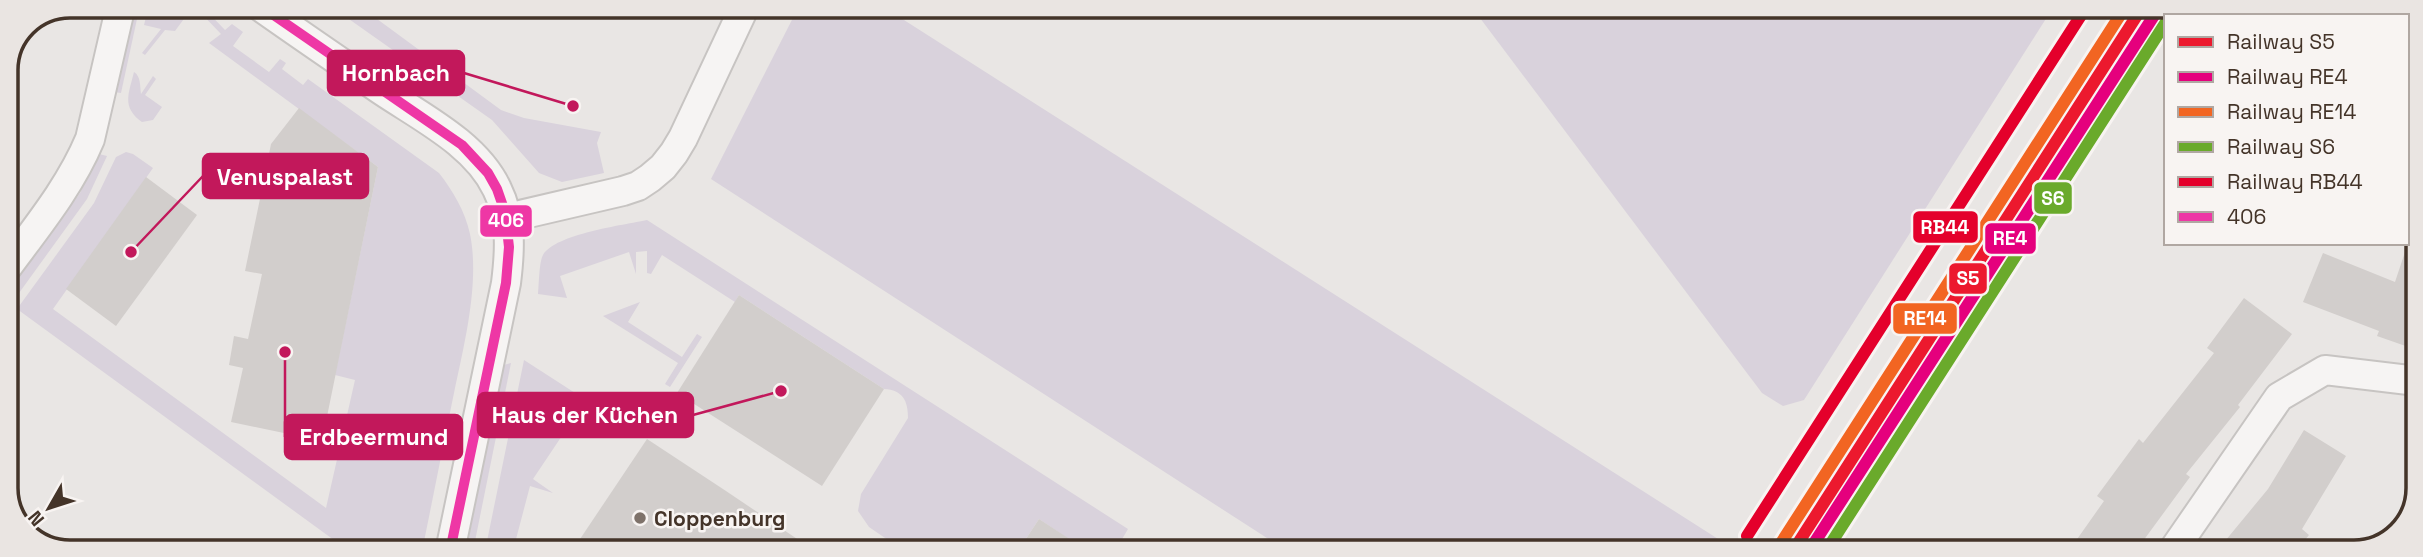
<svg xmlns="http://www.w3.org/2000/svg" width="2423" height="557" viewBox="0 0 2423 557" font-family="'Space Grotesk',sans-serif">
<rect width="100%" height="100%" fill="#e9e6e4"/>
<!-- green -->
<g fill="#d9d2dc">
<path d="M133,5H140L121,93L114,92Z"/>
<path d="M149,5H201L225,30L232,24L243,32L233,46L269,72L280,59L286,63L282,69L303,85L308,79L439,173C453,191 465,211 470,234C480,283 464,345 454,393C443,446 433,498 422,551H349L17,309L94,203L116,157L126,152L133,154L153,168L53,309L326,508L355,380L335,375L378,167L209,43L221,34L197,9L189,12L175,31L165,30L145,55L142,53L161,29L144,25Z"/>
<path d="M329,5H358L501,110L524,118L601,132L597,143L604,173L562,182L539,173L492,120Z"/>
<path d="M799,6H882L1726,544L1721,551H1287L711,179Z"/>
<path d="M1471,6H2054L1804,400L1783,406L1762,393Z"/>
<path d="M134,72C141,76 140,87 141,94L153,76L156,79L145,95L162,107L153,120L142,122C121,107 129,93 134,72Z"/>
<path d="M99,154L107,156L87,199L6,311V295L80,193Z"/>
<path d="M647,220L1128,529L1115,551H1058L1066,537L1039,519L1018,551H904L869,527L858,511L861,494L908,418C908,401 903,390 884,389L739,295L735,302L662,255L651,274L647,273V251L636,252V274L629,252L560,276L567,298L538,294C539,285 539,262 543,255C555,234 624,225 647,220Z"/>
<path d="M640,302L628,322L682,357L697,334L702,337L670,387L665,384L678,363L603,316Z"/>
<path d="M524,360L586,400L533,479L553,493L530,486L515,543L537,550L485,551Z"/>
<path d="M511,363L473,551H466L504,365Z"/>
</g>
<!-- building -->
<g fill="#d2cecc">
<path d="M299,108L378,167L322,441L231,422L243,368L229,365L234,336L248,339L262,274L245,271L261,194L253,192L258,167L266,169L271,144Z"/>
<path d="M146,177L197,215L116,326L66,289Z"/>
<path d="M2412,231L2417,232V350L2377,336L2379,331L2303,302L2323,253L2395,282Z"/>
<path d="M739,295L884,389L822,486L677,393Z"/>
<path d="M2244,298L2292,334L2238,405L2240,407L2186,474L2190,477L2135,552H2068L2104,501L2097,496L2139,439L2143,443L2214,353L2207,348Z"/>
<path d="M2304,430L2346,456L2302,529L2309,535L2295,552H2216L2268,489Z"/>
<path d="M647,439L726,491L815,551H572Z"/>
<path d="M1039,519L1088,551H1018Z"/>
</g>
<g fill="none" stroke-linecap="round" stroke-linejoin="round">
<defs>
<g id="street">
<path d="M258,5C299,34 340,62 381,90C421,117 476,144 497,189C512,219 510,251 506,283L450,551"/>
<path d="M507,218L623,191L638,186L650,178L663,167L674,153L683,138L745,6"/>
<path d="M5,270C36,228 70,187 90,139L121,5"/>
<path d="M2172,552L2279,397L2325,370L2417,381"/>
</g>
</defs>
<!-- street casing -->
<use href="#street" stroke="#c7c4c2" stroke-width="32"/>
<!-- street -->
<use href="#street" stroke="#f6f4f3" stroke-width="28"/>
<defs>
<path id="bus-1" d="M259,5L462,145L488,173L497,189L505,212L509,247L506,283L450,551"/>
</defs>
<!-- bus-1 casing -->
<use href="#bus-1" stroke="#f8f4f2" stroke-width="16"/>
<!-- bus-1 -->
<use href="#bus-1" stroke="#ee37a5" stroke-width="10"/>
<defs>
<path id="rail-1" d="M1793,551L2143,6"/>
<path id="rail-2" d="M1809,551L2155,14"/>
<path id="rail-3" d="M1781,543L2126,6"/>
<path id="rail-4" d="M1826,551L2166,22"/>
<path id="rail-5" d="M1747,536L2087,6"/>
</defs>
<!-- rail-1 casing -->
<use href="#rail-1" stroke="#f8f4f2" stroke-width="18"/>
<!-- rail-2 casing -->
<use href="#rail-2" stroke="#f8f4f2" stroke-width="18"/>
<!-- rail-3 casing -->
<use href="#rail-3" stroke="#f8f4f2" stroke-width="18"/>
<!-- rail-4 casing -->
<use href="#rail-4" stroke="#f8f4f2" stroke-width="18"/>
<!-- rail-5 casing -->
<use href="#rail-5" stroke="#f8f4f2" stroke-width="18"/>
<!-- rail-1 -->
<use href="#rail-1" stroke="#ec192e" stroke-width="12"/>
<!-- rail-2 -->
<use href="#rail-2" stroke="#e5007d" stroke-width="12"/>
<!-- rail-3 -->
<use href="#rail-3" stroke="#f26522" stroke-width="12"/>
<!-- rail-4 -->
<use href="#rail-4" stroke="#6aaa2b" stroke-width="12"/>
<!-- rail-5 -->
<use href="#rail-5" stroke="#e4002b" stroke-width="12"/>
</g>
<!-- markers -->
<circle fill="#7e726a" stroke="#f8f4f2" stroke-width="2.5" cx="640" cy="518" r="7"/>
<g text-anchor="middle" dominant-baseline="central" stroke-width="5" stroke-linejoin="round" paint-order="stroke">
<!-- poi labels -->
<g font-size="21" font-weight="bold" fill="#443429" stroke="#f8f4f2" text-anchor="start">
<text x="654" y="518">Cloppenburg</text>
</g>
</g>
<!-- crop -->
<path d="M0 0H2423V557H0ZM70 18H2354A52 52 0 0 1 2406 70V488A52 52 0 0 1 2354 540H70A52 52 0 0 1 18 488V70A52 52 0 0 1 70 18Z" fill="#eae5e2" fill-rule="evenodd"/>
<path fill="none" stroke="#443429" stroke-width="3.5" d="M70 18H2354A52 52 0 0 1 2406 70V488A52 52 0 0 1 2354 540H70A52 52 0 0 1 18 488V70A52 52 0 0 1 70 18Z"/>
<!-- callouts -->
<path fill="none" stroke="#c2185b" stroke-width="2.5" d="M573 106L464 73M131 252L203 176M781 391L693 415M285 352L285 437"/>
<g fill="#c2185b" stroke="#f8f4f2" stroke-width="2.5">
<circle cx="573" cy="106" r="7"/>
<circle cx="131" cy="252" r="7"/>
<circle cx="781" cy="391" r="7"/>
<circle cx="285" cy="352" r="7"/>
</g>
<g fill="#c2185b" stroke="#c2185b" stroke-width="2.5">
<rect x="328" y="51" width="136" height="44" rx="7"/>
<rect x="203" y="154" width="165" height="44" rx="7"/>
<rect x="478" y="393" width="215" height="44" rx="7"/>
<rect x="285" y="415" width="177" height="44" rx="7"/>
</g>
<g font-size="23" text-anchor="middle" font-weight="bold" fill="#fff">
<text x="396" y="81">Hornbach</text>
<text x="285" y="185">Venuspalast</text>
<text x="585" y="423">Haus der Küchen</text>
<text x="374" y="445">Erdbeermund</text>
</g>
<g stroke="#f8f4f2" stroke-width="2.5">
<rect x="2033" y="181" width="40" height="34" rx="7" fill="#6aaa2b"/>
<rect x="479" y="204" width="54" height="34" rx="7" fill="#ee37a5"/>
<rect x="1912" y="210" width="67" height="34" rx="7" fill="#e4002b"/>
<rect x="1984" y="222" width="53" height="33" rx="7" fill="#e5007d"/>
<rect x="1948" y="262" width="40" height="33" rx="7" fill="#ec192e"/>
<rect x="1892" y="302" width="66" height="33" rx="7" fill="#f26522"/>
</g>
<g font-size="19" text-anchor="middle" font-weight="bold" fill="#fff">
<text x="2053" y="205">S6</text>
<text x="506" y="227">406</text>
<text x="1945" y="234">RB44</text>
<text x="2010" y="245">RE4</text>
<text x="1968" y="285">S5</text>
<text x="1925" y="325">RE14</text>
</g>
<!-- legend -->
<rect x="2164" y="14" width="245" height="231" fill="#f8f4f2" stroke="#b0a7a2" stroke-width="2"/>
<rect x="2178" y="37" width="35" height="10" fill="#ec192e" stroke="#b0a7a2" stroke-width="2"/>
<text x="2227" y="49" font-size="21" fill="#443429">Railway S5</text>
<rect x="2178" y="72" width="35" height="10" fill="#e5007d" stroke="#b0a7a2" stroke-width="2"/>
<text x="2227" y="84" font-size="21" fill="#443429">Railway RE4</text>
<rect x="2178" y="107" width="35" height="10" fill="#f26522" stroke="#b0a7a2" stroke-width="2"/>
<text x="2227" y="119" font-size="21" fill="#443429">Railway RE14</text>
<rect x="2178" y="142" width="35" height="10" fill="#6aaa2b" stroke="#b0a7a2" stroke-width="2"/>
<text x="2227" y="154" font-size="21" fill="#443429">Railway S6</text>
<rect x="2178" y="177" width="35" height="10" fill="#e4002b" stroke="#b0a7a2" stroke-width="2"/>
<text x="2227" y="189" font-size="21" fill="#443429">Railway RB44</text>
<rect x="2178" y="212" width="35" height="10" fill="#ee37a5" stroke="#b0a7a2" stroke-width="2"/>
<text x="2227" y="224" font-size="21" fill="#443429">406</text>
<!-- north arrow -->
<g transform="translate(49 508) rotate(231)" stroke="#f8f4f2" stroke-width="5" paint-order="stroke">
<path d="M0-5L12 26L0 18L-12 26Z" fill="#443429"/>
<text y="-10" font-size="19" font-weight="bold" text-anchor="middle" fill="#443429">N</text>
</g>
</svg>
